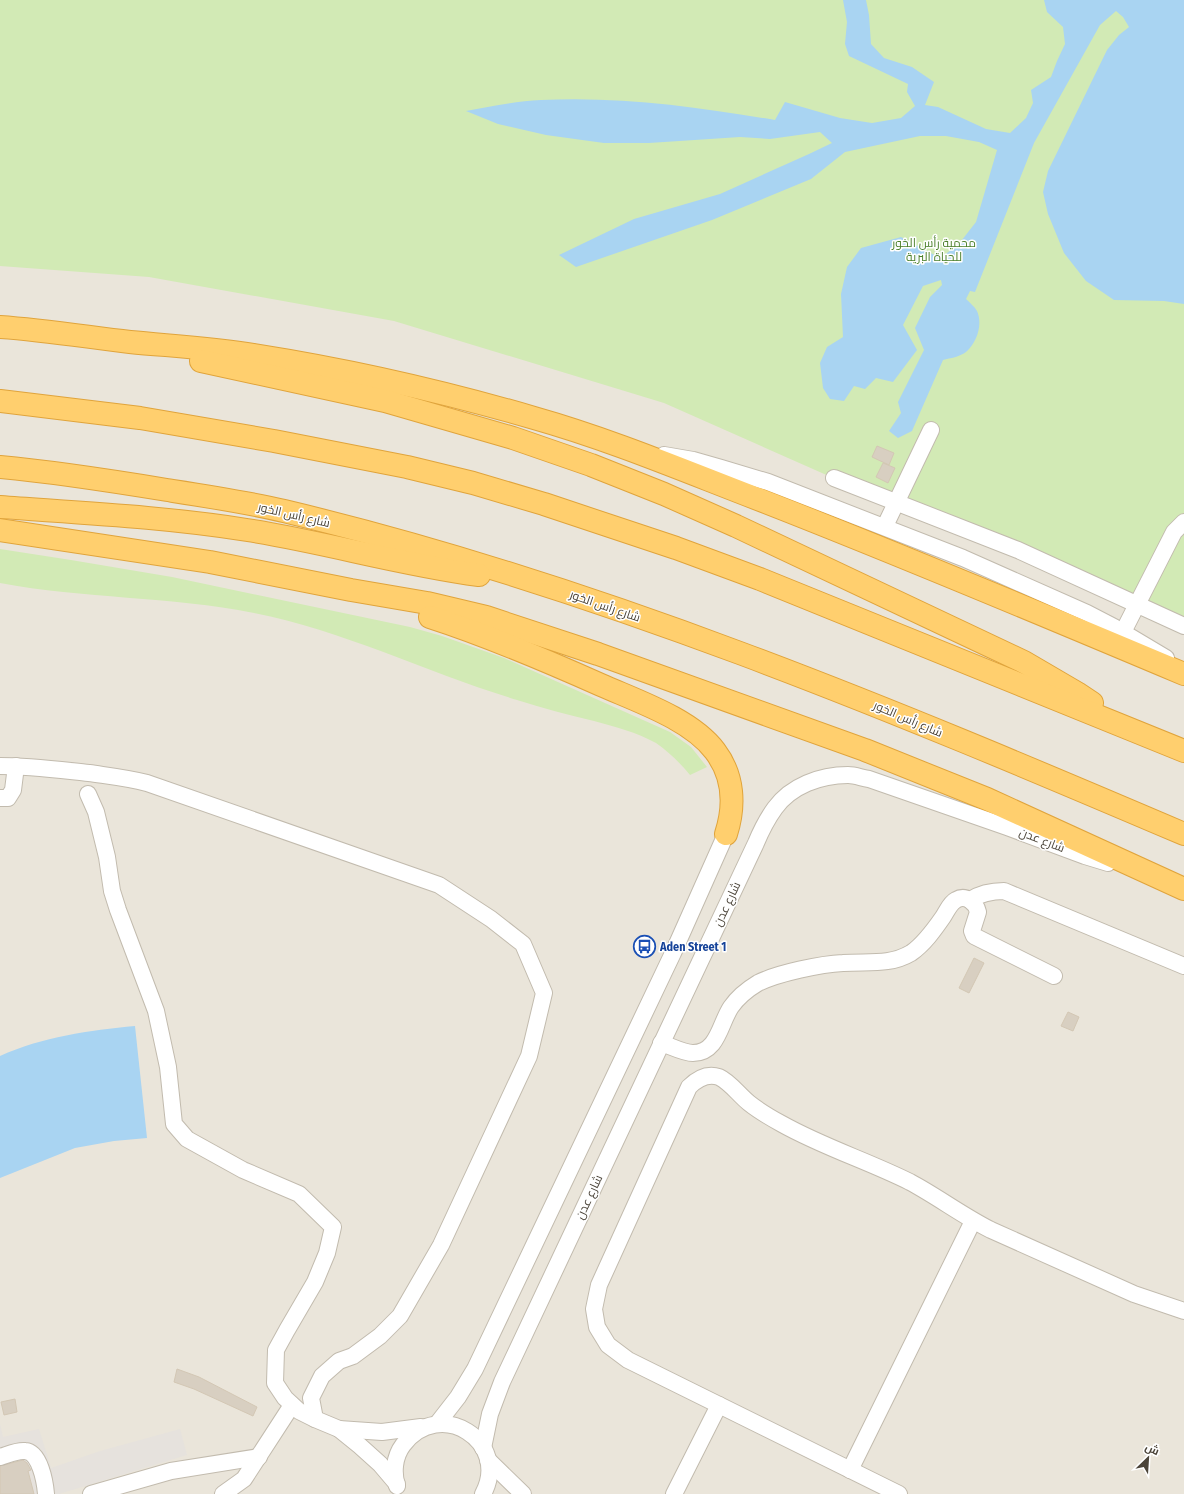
<svg xmlns="http://www.w3.org/2000/svg" width="1184" height="1494" viewBox="0 0 1184 1494" font-family="'Fira Sans Condensed',Cairo,sans-serif">
<rect width="100%" height="100%" fill="#f6f3ec"/>
<!-- residential -->
<rect fill="#eae5da" x="0" y="0" width="1184" height="1494"/>
<!-- industrial -->
<path fill="#e6e2dd" d="M0,1424L3,1437L39,1429L51,1468L100,1451L180,1429L187,1455L59,1494H0Z"/>
<!-- green -->
<g fill="#d2eab5">
<path d="M0,0H1184V630L926,519L664,403L394,321L149,277L0,266Z"/>
<path d="M0,549L71,560L172,577L410,627L442,636L504,658L670,732L691,747L707,767L690,775C680,763 669,752 656,743C636,732 616,727 594,721C568,715 542,708 517,700C428,673 345,631 254,613C170,596 84,599 0,583Z"/>
</g>
<!-- water -->
<g fill="#a9d4f2">
<path d="M843,0H866L869,15L871,44L884,58L912,67L934,82L925,105L938,107L986,129L1010,133L1026,118L1033,103L1031,90L1051,77L1057,61L1065,44L1063,27L1047,12L1044,0H1184V304L1164,301L1114,300L1086,281L1064,253L1048,214L1043,192L1048,171L1107,50L1119,35L1129,27L1123,17L1116,11L1100,25L1034,143L975,292L970,291L966,299C970,303 974,306 977,311C983,324 977,343 966,352C959,357 951,358 943,360L912,431L898,438L889,431L901,413L898,402L924,350L915,328L930,297L942,285L941,280L923,286L903,325L917,350L893,382L876,378L865,389L854,386L844,401L830,399L823,388L820,363L827,347L843,337L841,294L847,267L861,248L901,237L940,258L958,245L976,222L997,150L979,142L946,136H920L845,152L811,179L712,220L576,267L559,255L634,219L720,194L809,154L832,143L820,132L770,139L740,137L649,143H604L546,135L498,124L466,111C490,107 516,101 541,100C620,96 698,107 775,120L785,102L840,118L872,123L901,118L915,106L907,92L908,84L849,56L845,44L847,22Z"/>
<path d="M135,1026L147,1138L114,1141L75,1148L0,1178V1056C42,1037 90,1030 135,1026Z"/>
</g>
<!-- building -->
<g fill="#d8cfc1" stroke="#d3c7b4">
<path d="M877,446L894,453L889,465L872,457Z"/>
<path d="M883,463L895,468L888,483L876,477Z"/>
<path d="M974,958L984,963L969,993L959,988Z"/>
<path d="M1068,1012L1079,1017L1073,1031L1061,1026Z"/>
<path d="M177,1369L199,1377L257,1407L253,1416L194,1389L174,1382Z"/>
<path d="M15,1399L17,1412L4,1415L1,1402Z"/>
<path d="M23,1460L27,1463L31,1470L28,1471L34,1494H0V1466Z"/>
</g>
<g fill="none" stroke-linecap="round" stroke-linejoin="round">
<defs>
<g id="minor">
<path d="M664,455L693,460L721,468L768,482L963,558L1087,613L1114,627L1166,658"/>
<path d="M834,478L1018,550L1184,626"/>
<path d="M885,526L931,430"/>
<path d="M1123,632L1174,532L1184,522"/>
<path d="M0,766C30,766 60,770 89,773C109,776 128,778 147,783L439,885L491,919L523,944L544,993L529,1056L441,1245L400,1316L380,1336L353,1356L339,1361L322,1376L311,1398L315,1419"/>
<path d="M88,794L96,812L107,857L112,891L118,910L156,1011L168,1067L174,1124L187,1139L243,1170L299,1194L333,1227L327,1253L315,1282L287,1330L276,1350L275,1383L285,1398L299,1411L315,1419L339,1429L360,1446L380,1464L397,1484"/>
<path d="M0,798H8L13,790L16,766"/>
<path d="M970,900C981,893 991,891 1004,891L1184,966"/>
<path d="M661,1043C671,1046 683,1053 693,1053C718,1053 720,1023 731,1007C738,997 748,989 758,983C778,973 821,964 843,963C867,961 889,966 911,953C924,944 934,930 943,917C947,911 950,903 956,900C966,894 976,903 978,912L972,931L974,936L1054,976"/>
<path d="M437,1424L458,1397L475,1369L673,953L726,834"/>
<path d="M339,1429L382,1432L421,1427"/>
<path d="M483,1448L490,1414L502,1382L756,843C761,831 767,819 775,808C791,786 820,775 848,775C855,775 862,778 869,779L1007,827L1085,856L1108,863"/>
<path d="M0,1457C7,1455 17,1450 25,1451C40,1452 45,1482 46,1494"/>
<path d="M488,1460L523,1494"/>
<path d="M850,1470L973,1221"/>
<path d="M397,1486C393,1473 394,1457 403,1445C440,1396 511,1442 483,1494"/>
<path d="M91,1494L171,1471L259,1457"/>
<path d="M223,1494L244,1479L292,1405"/>
<path d="M674,1494L719,1405"/>
<path d="M899,1494L628,1360L608,1345L597,1327L594,1309L599,1285L689,1087C697,1079 707,1073 719,1077C730,1082 739,1095 749,1103C759,1111 771,1118 782,1124C823,1147 868,1161 910,1182C938,1197 963,1216 991,1230L1134,1294L1184,1311"/>
</g>
<g id="highway">
<path d="M0,327C44,330 87,337 130,342C171,346 213,348 254,355C349,370 442,391 534,418C612,440 687,472 763,501C904,556 1044,615 1184,674"/>
<path d="M201,361L385,401L513,438L591,465L664,494L736,526L1024,662L1077,693L1092,703"/>
<path d="M0,401L140,418L274,441L407,467L473,483L544,504L676,548L760,579L1184,751"/>
<path d="M0,467C56,472 112,481 167,490C206,496 246,502 284,511C595,585 891,709 1184,834"/>
<path d="M0,507C82,513 166,517 247,530C325,542 401,565 479,575"/>
<path d="M0,530L210,562L351,590L427,603L486,617L598,654L865,750L987,799L1184,889"/>
<path d="M430,617C489,636 545,660 601,685C637,701 691,719 715,751C734,776 735,806 726,834"/>
</g>
</defs>
<!-- minor casing -->
<use href="#minor" stroke="#c2bbae" stroke-width="18"/>
<!-- highway casing -->
<use href="#highway" stroke="#e0a43c" stroke-width="24"/>
<!-- minor -->
<use href="#minor" stroke="#fff" stroke-width="16"/>
<!-- highway -->
<use href="#highway" stroke="#ffcf6e" stroke-width="22"/>
</g>
<!-- icons -->
<defs>
<symbol id="bus-ring" viewBox="-11 -11 22 22"><circle r="9.5" fill="#fff" stroke="#1a4fb4" stroke-width="1.5"/><path d="M-5-6H5V4H4V6H2V4H-2V6H-4V4H-5ZM-3.5-4V0h7V-4ZM-3.5 1.2v1.5H-2V1.2ZM2 1.2v1.5H3.5V1.2Z" fill="#1a4fb4"/></symbol>
</defs>
<g fill-rule="evenodd">
<use href="#bus-ring" x="632" y="934" width="25" height="25"/>
</g>
<g text-anchor="middle" dominant-baseline="central" stroke-width="3" stroke-linejoin="round" paint-order="stroke">
<!-- park labels -->
<g font-size="12" fill="#4a7f2a" stroke="#fff">
<text x="934" y="243">محمية رأس الخور<tspan x="934" dy="14">للحياة البرية</tspan></text>
</g>
<!-- street labels -->
<g font-size="12" fill="#4b4439" stroke="#fff">
<text transform="translate(294 515) rotate(13)">شارع رأس الخور</text>
<text transform="translate(605 606) rotate(19)">شارع رأس الخور</text>
<text transform="translate(908 719) rotate(23)">شارع رأس الخور</text>
<text transform="translate(1042 840) rotate(21)">شارع عدن</text>
<text transform="translate(727 904) rotate(-65)">شارع عدن</text>
<text transform="translate(589 1197) rotate(-65)">شارع عدن</text>
</g>
<!-- transit labels -->
<g font-size="12" font-weight="bold" fill="#164399" stroke="#fff" text-anchor="start">
<text x="660" y="947">Aden Street 1</text>
</g>
</g>
<!-- north arrow -->
<g transform="translate(1148 1458) rotate(25)" stroke="#ffffff" stroke-width="3" paint-order="stroke">
<path d="M0-3L7 15L0 10L-7 15Z" fill="#4b4439"/>
<text y="-6" font-size="11" font-weight="bold" text-anchor="middle" fill="#4b4439">ش</text>
</g>
</svg>
